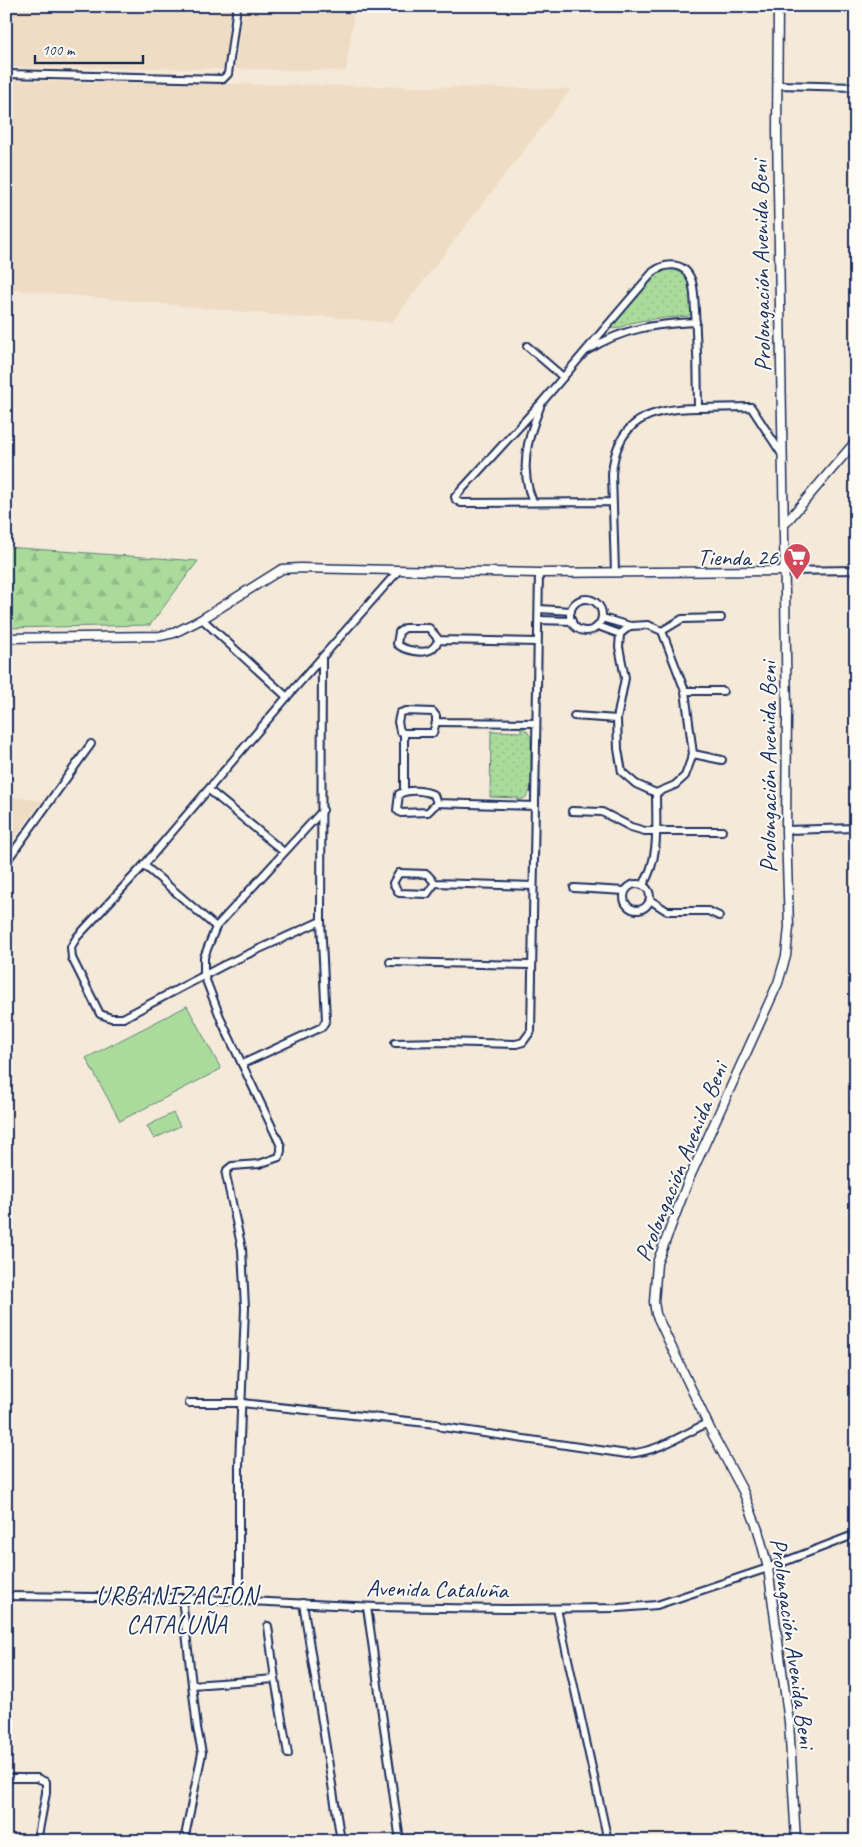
<svg xmlns="http://www.w3.org/2000/svg" width="862" height="1847" viewBox="0 0 862 1847" font-family="Caveat,sans-serif">
<defs>
<pattern id="forest-firs" width="22" height="20" patternUnits="userSpaceOnUse" patternTransform="scale(1.25)"><rect width="22" height="20" fill="#aadb9b"/><path d="M5 1l3.5 6h-7zM16 11l3.5 6h-7z" fill="#92bc88"/></pattern>
<pattern id="park-dots" width="8" height="8" patternUnits="userSpaceOnUse" patternTransform="scale(1.25)"><rect width="8" height="8" fill="#aadb9b"/><path d="M2 2h.1M6 6h.1" fill="none" stroke="#92bc88" stroke-width="1.8" stroke-linecap="round"/></pattern>
</defs>
<rect width="100%" height="100%" fill="#f5e9d9"/>
<filter id="ink" filterUnits="userSpaceOnUse"><feTurbulence type="fractalNoise" baseFrequency=".02" numOctaves="2"/><feDisplacementMap in="SourceGraphic" scale="10" xChannelSelector="R" yChannelSelector="G"/><feConvolveMatrix kernelMatrix="1 2 1 2 8 2 1 2 1" color-interpolation-filters="sRGB"/></filter>
<g filter="url(#ink)">
<!-- built -->
<g fill="#efdcc4">
<path d="M6,6H231L224,69L6,67Z"/>
<path d="M244,6H355L346,71L235,69Z"/>
<path d="M6,81L234,84L571,89L391,323L323,316L308,318L6,289Z"/>
<path d="M6,796L42,801L6,849Z"/>
</g>
<!-- green -->
<g fill="#aadb9b" stroke="#62857c">
<path d="M187,1006L221,1069L120,1121L86,1058Z"/>
<path d="M173,1113L180,1126L154,1139L147,1126Z"/>
</g>
<!-- forest -->
<path fill="url(#forest-firs)" stroke="#62857c" d="M6,547L198,561L150,625L6,628Z"/>
<!-- park -->
<g fill="url(#park-dots)" stroke="#62857c">
<path d="M674,268C693,273 690,297 692,313L688,316C668,318 648,318 628,324C622,327 615,330 609,328L657,272L662,269Z"/>
<path d="M521,728L526,730L531,737V788C528,796 526,799 518,800V798L490,797L491,731L521,732Z"/>
</g>
<g fill="none" stroke-linecap="round" stroke-linejoin="round">
<defs>
<g id="minor">
<path d="M6,74L223,79L228,74L237,6"/>
<path d="M778,85L856,87"/>
<path d="M527,346L563,377"/>
<path d="M588,350C624,328 655,324 696,322"/>
<path d="M698,408L751,407L783,456"/>
<path d="M533,502C519,469 527,439 540,407"/>
<path d="M613,502L461,503L456,500L455,497L542,402L653,272C666,262 684,262 691,279C695,289 694,300 695,310C697,343 698,375 698,408C651,408 616,420 612,474L615,572"/>
<path d="M784,571L856,570"/>
<circle cx="586" cy="615" r="16"/>
<path d="M539,609L571,611"/>
<path d="M602,618L630,626L648,625L662,631L685,691L693,754L685,776L675,785L656,793C656,823 660,859 643,885"/>
<path d="M202,619L287,697"/>
<path d="M539,620L572,621"/>
<path d="M598,626L620,634"/>
<path d="M630,626L620,634L619,647L625,678L617,719L618,749L622,772L636,784L656,793"/>
<path d="M662,631L682,619L721,618"/>
<path d="M439,640C437,643 434,648 430,650C423,654 403,650 397,644L399,632L405,628H429L439,640L537,642"/>
<path d="M685,691H723"/>
<path d="M574,716L617,719"/>
<path d="M404,733H433L436,722"/>
<path d="M693,754L722,760"/>
<path d="M209,790L284,852"/>
<path d="M404,791V733L400,731L398,722L400,713L406,711L433,712L436,716V722L536,723"/>
<path d="M437,803L434,795C424,790 409,789 399,794L397,810L401,813L428,812L437,803L535,806"/>
<path d="M572,811L602,812L631,827L645,831H722"/>
<path d="M786,830L856,828"/>
<path d="M6,862L91,744"/>
<path d="M144,865L216,927"/>
<path d="M435,883L427,894L399,893L393,883L399,873L427,874L435,883L533,886"/>
<circle cx="637" cy="897" r="13"/>
<path d="M574,888L625,891"/>
<path d="M650,900L667,911H708L719,916"/>
<path d="M321,921L224,965L123,1018H111L100,1014L72,958L71,947L77,937L144,865L287,697L399,570"/>
<path d="M390,962L531,965"/>
<path d="M395,1043L440,1042L516,1044L523,1042L531,1031L539,573"/>
<path d="M242,1064L322,1027L326,1020L321,921L322,659"/>
<path d="M189,1403H242L436,1424L442,1427L627,1454C657,1452 681,1436 707,1423"/>
<path d="M6,1596L182,1598L376,1607L505,1609L619,1608L657,1605L768,1568L856,1534"/>
<path d="M182,1598L197,1728L202,1753L184,1841"/>
<path d="M239,1601V1465L245,1308L242,1249L226,1175L227,1170L232,1166L259,1164L279,1157L281,1151V1146L222,1022L204,975V957L216,927L323,810"/>
<path d="M303,1603L341,1841"/>
<path d="M367,1607L400,1841"/>
<path d="M557,1609L608,1841"/>
<path d="M268,1626L275,1679L288,1754"/>
<path d="M192,1685L275,1679"/>
<path d="M6,1778H37L46,1782V1793L37,1841"/>
</g>
<g id="tertiary">
<path d="M778,6L777,130L787,711L786,830L789,927L786,956L778,983L689,1179L657,1263L654,1302L656,1314L713,1435L743,1491L758,1530L768,1568L789,1722L796,1841"/>
<path d="M784,525L856,441"/>
<path d="M6,638L160,636L174,633L202,619L282,569L300,568L539,573L784,571"/>
</g>
</defs>
<!-- minor casing -->
<use href="#minor" stroke="#1b2f5e" stroke-width="10"/>
<!-- tertiary casing -->
<use href="#tertiary" stroke="#1b2f5e" stroke-width="11"/>
<!-- minor -->
<use href="#minor" stroke="#fdfcf7" stroke-width="6"/>
<!-- tertiary -->
<use href="#tertiary" stroke="#fdfcf7" stroke-width="8"/>
</g>
</g>
<!-- icons -->
<defs>
<symbol id="supermarket-pin" viewBox="-11 -11 22 30"><path d="M0 17L-7.5 6A9.5 9.5 0 1 1 7.5 6Z" fill="#d1495b" stroke="#fdfcf7"/><path d="M-6-5.5h2.5l.6 2H6L4.5 2H-2.5L-4.4-4H-6ZM-1.5 3.2a1.3 1.3 0 1 0 .1 0ZM3 3.2a1.3 1.3 0 1 0 .1 0Z" fill="#fff"/></symbol>
</defs>
<g fill-rule="evenodd">
<use href="#supermarket-pin" x="781" y="541" width="32" height="43"/>
</g>
<g text-anchor="middle" dominant-baseline="central" stroke-width="4" stroke-linejoin="round" paint-order="stroke">
<!-- street labels -->
<g font-size="24" fill="#1b2f5e" stroke="#fdfcf7">
<text transform="translate(761 266) rotate(-91)">Prolongación Avenida Beni</text>
<text transform="translate(768 767) rotate(-90)">Prolongación Avenida Beni</text>
<text transform="translate(681 1162) rotate(-68)">Prolongación Avenida Beni</text>
<text transform="translate(437 1589) rotate(1)">Avenida Cataluña</text>
<text transform="translate(793 1643) rotate(82)">Prolongación Avenida Beni</text>
</g>
<!-- poi labels -->
<g font-size="24" fill="#1b2f5e" stroke="#fdfcf7" text-anchor="end">
<text x="778" y="557">Tienda 26</text>
</g>
<!-- neighbourhood labels -->
<g font-size="25" letter-spacing="1" fill="#1b2f5e" stroke="#fdfcf7">
<text x="177" y="1596">URBANIZACIÓN<tspan x="177" dy="29">CATALUÑA</tspan></text>
</g>
</g>
<!-- margin -->
<rect width="862" height="1847" fill="none" stroke="#fdfcf7" stroke-width="25"/>
<rect x="12" y="12" width="837" height="1822" fill="none" stroke="#1b2f5e" stroke-width="2" filter="url(#ink)"/>
<!-- scale -->
<path d="M35 55v8h108v-8" fill="none" stroke="#1b2f5e" stroke-width="2.5"/>
<text x="42" y="55" font-size="15" fill="#1b2f5e" stroke="#fdfcf7" stroke-width="4" paint-order="stroke">100 m</text>
</svg>
